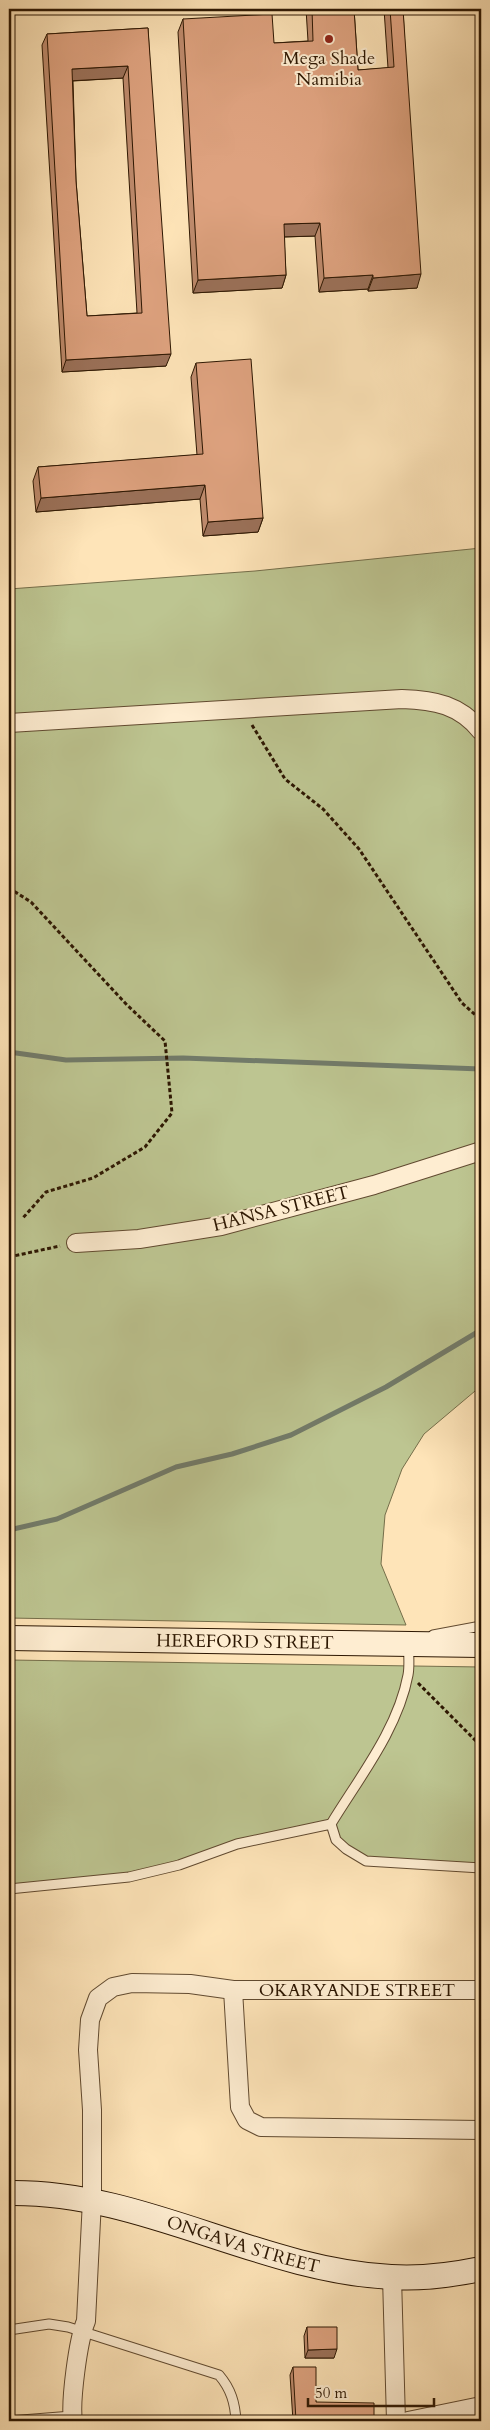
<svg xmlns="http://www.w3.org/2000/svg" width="490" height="2430" viewBox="0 0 490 2430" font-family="Cardo,serif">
<rect width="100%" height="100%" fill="#fee4b8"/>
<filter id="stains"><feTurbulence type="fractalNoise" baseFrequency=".004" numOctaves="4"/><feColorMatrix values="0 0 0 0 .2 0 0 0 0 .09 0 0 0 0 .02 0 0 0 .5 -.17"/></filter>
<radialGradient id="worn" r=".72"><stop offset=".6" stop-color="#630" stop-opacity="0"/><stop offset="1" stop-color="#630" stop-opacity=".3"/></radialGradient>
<!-- green -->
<g fill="#bdc591" stroke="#756e4a">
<path d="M481,548V1011L479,1012L481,1069V1386L424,1434L402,1469L385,1515L381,1564L406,1625L9,1618V589L255,571Z"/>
<path d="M9,1660L481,1667V1868L366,1861L346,1849L331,1824L129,1877L9,1889Z"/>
</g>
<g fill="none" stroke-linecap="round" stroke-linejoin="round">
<!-- stream -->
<g stroke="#727b6a" stroke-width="5">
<path d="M9,1052L66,1060L183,1058L481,1069"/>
<path d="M9,1530L57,1519L176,1467L232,1454L291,1435L386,1387L481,1330"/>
</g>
<defs>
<g id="lane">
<path d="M433,1635L481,1626"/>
<path d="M331,1824C359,1778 398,1729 408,1675C410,1665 408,1654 409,1644"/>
<path d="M9,1889L129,1877L179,1865L237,1844L331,1824L336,1840L346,1849L366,1861L481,1868"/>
<path d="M9,2330L49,2324L68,2327L219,2375C231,2389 235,2403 236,2421"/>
<path d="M9,2421L72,2416"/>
</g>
<g id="street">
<path d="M9,723L402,699C435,700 460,705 481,731"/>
<path d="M76,1243L139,1239L221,1226L374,1185L481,1151"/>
<path d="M233,1990L240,2107L247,2120L261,2127L481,2130"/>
<path d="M392,2277L396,2421"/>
<path d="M73,2421C70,2402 78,2340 86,2321L92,2200V2110L88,2050L90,2020L98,1998L113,1987L132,1983L190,1984L233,1990H481"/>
<path d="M408,2421L481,2406"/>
</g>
<g id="secondary">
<path id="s1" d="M9,1638L481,1645"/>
<path id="s2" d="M9,2193C143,2191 258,2270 391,2277C421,2279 452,2275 481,2269"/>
</g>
</defs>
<!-- lane casing -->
<use href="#lane" stroke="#614a30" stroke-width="11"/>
<!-- street casing -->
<use href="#street" stroke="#614a30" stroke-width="20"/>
<!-- secondary casing -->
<use href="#secondary" stroke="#2d1702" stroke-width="26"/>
<!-- path -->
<g stroke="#2d1702" stroke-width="3" stroke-dasharray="4 2.5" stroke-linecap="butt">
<path d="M252,725L285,779L323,809L359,849L462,1003L481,1020"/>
<path d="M9,888L31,902L127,1005L165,1041L172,1113L145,1147L93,1178L46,1192L22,1219"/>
<path d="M9,1257L60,1246"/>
<path d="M418,1683L481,1746"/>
</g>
<!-- lane -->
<use href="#lane" stroke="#feedd1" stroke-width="9"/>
<!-- street -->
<use href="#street" stroke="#feedd1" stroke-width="18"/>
<!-- secondary -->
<use href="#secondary" stroke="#feedd1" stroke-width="24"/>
</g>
<!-- wall -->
<g fill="#bf8b6d" stroke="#2d1702" fill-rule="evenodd">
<path d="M306,9H354L358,70L388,68L384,9H403L417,288L368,291V289L319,292L315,236L284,237L286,275L282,288L193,293L178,32L183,19L274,43L308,41Z"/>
<path d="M148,28L166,366L62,372L42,45L47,34ZM123,78L137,313L87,316L76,181L73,81Z"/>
<path d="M196,363L263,518L258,532L203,536L200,499L36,512L33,481L38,467L197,455L191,377Z"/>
<path d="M307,2327L334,2358H305L304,2336Z"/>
<path d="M293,2367L316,2402L374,2421H293L290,2375Z"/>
</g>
<!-- shaded-wall -->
<g fill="#9b7159" stroke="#2d1702">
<path d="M128,66L123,78L68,81L72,69Z"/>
<path d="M320,223L315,236L279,237L284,224Z"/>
<path d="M421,274L417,288L368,291L373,278Z"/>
<path d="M286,275L282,288L193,293L198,280Z"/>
<path d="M373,275L368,289L319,292L324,278Z"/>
<path d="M171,354L166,366L62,372L66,360Z"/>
<path d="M205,485L200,499L36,512L41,498Z"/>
<path d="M263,518L258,532L203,536L208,522Z"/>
<path d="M337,2349L334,2358H305L308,2350Z"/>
</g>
<!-- building -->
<g fill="#dea27f" stroke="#2d1702" fill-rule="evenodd">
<path d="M312,9H354L358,70L394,67L390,9H403L421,274L373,278V275L324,278L320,223L284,224L286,275L198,280L183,19L272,14L274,43L313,41Z"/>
<path d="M148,28L171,354L66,360L47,34ZM128,66L142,313L87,316L76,181L72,69Z"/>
<path d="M251,359L263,518L208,522L205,485L41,498L38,467L203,454L196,363Z"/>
<path d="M307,2327H337V2349L308,2350Z"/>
<path d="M293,2367H316V2402L374,2403V2421H296Z"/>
</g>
<!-- markers -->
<circle fill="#8f2418" stroke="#feedd1" stroke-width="2" cx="329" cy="39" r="5"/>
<g text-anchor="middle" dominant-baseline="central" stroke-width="4" stroke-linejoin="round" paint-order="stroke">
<!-- poi labels -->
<g font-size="18" fill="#2d1702" stroke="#feedd1">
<text x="329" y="58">Mega Shade<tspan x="329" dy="21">Namibia</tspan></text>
</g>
<!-- street labels -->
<g font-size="18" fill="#2d1702" stroke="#feedd1">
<text transform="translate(281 1209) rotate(-14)">HANSA STREET</text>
<text stroke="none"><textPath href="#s1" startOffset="236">HEREFORD STREET</textPath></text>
<text x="357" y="1990">OKARYANDE STREET</text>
<text stroke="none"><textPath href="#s2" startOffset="241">ONGAVA STREET</textPath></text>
</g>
</g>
<!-- margin -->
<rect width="490" height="2430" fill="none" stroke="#fee4b8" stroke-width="30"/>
<rect x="10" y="10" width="470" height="2410" fill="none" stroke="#2d1702" stroke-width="2.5"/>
<rect x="15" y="15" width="460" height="2400" fill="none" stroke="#2d1702"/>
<!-- scale -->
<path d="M308 2398v8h126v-8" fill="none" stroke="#2d1702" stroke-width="2.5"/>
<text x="315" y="2398" font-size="15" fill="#2d1702" stroke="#feedd1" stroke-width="4" paint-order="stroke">50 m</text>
<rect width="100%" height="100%" filter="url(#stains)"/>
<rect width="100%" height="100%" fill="url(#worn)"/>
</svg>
